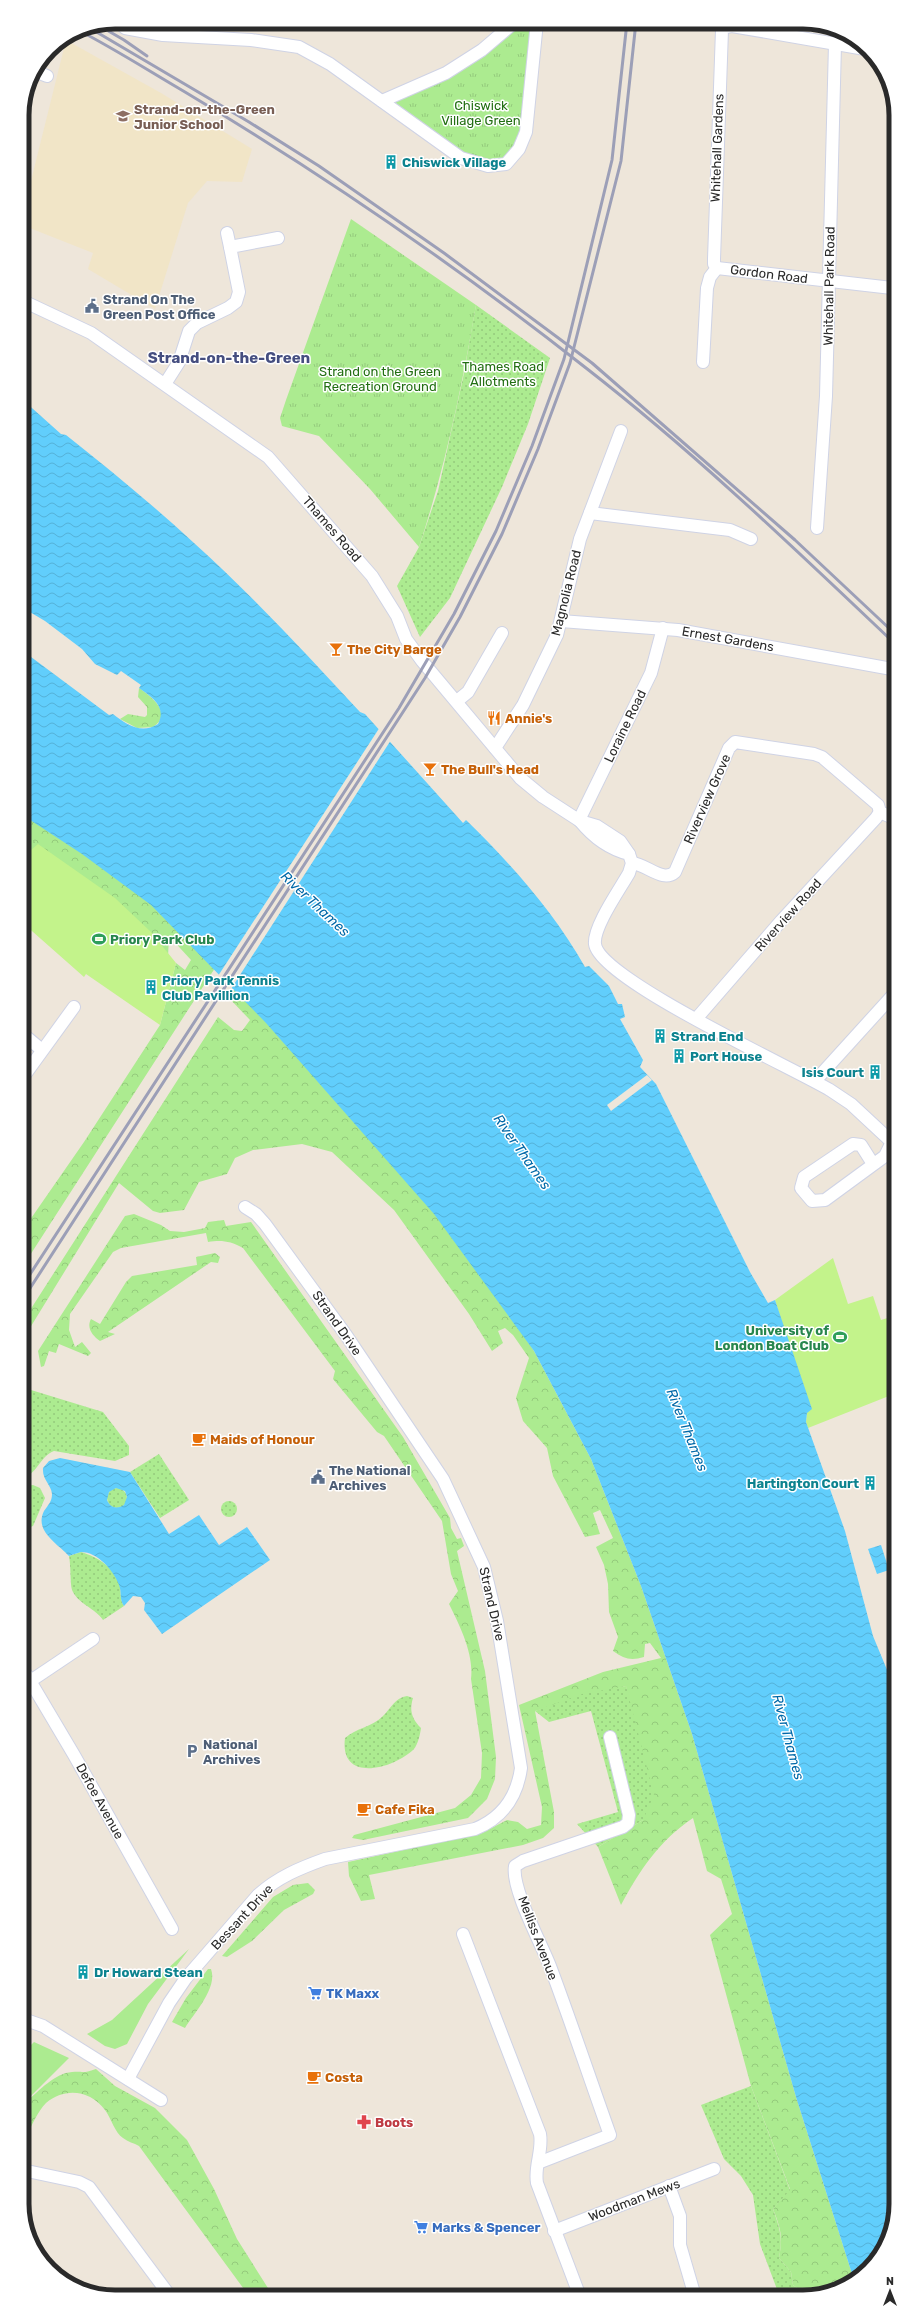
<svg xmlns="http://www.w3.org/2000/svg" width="918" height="2319" viewBox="0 0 918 2319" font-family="Rubik,sans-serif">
<defs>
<pattern id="forest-crowns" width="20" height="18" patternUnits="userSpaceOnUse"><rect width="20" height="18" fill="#aceb90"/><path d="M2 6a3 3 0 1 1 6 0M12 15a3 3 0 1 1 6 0" fill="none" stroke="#94ca7c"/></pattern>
<pattern id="park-tufts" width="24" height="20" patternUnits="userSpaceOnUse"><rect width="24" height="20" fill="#aceb90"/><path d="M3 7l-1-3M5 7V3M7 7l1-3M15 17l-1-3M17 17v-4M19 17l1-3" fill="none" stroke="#94ca7c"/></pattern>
<pattern id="garden-dots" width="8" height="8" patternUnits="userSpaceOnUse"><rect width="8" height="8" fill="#aceb90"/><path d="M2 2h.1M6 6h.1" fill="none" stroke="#94ca7c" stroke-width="1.8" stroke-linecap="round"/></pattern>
<pattern id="water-waves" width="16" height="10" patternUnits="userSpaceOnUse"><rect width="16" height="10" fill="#61cefc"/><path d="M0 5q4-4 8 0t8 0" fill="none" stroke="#54b1d8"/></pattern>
</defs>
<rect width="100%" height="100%" fill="#eee6da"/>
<!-- education -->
<path fill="#f1e5c7" d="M66,40L161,93L252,149L242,182L207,181L188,203L155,309L88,269L93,253L22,225V217Z"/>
<!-- grass -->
<g fill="#aceb90">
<path d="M189,1949L148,2004L127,2044L115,2049L105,2046L87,2034L112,2020Z"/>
<path d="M34,2042L69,2058L27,2100L30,2046Z"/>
</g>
<!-- forest -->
<g fill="url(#forest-crowns)">
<path d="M139,688C151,696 174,714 153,727L137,728L120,719L128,714L145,717L147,715V707L138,697Z"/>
<path d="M24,807L112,863L215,968L25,1263V1227L84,1142L160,1025L176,963L185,970L191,960L169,936L168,957L24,860Z"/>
<path d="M237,984L423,1178L534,1351L591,1459L641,1586L692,1734L796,2097L853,2277L833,2292H802L793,2285L791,2272L779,2258C783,2237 781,2229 773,2209L790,2189L751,2086L710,1935L732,1914L721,1879L707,1871L693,1818C660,1840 639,1871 621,1905L598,1847L643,1820L626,1686L535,1711L554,1812V1828L543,1838L523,1845L369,1875L375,1899L361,1901L349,1876L348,1862L482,1833L507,1820L518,1822L527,1829L541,1825L542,1807L519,1705L603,1672L661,1658L650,1643L645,1644L644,1657C631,1661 624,1659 613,1651L618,1637L609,1612L608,1584L604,1565L596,1547L613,1538L600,1510L593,1513L600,1534L585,1537L553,1476L547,1448L523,1421L516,1398L529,1358L513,1335L505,1328L498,1331L503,1343L492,1351L469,1314L394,1210L332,1152L302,1144L253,1150L235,1158L227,1174L199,1182L184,1210L160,1213L153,1211L119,1183L25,1336V1318L218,1017L234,1030L242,1031L250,1020L228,997Z"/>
<path d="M134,1214L161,1225L170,1231L184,1232L205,1228L208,1222L224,1220L226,1226L251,1222L403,1437L450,1518L451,1528L457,1539L461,1538L464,1546L457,1551L485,1671L496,1757L495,1779L487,1799L468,1818L363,1840L352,1838L354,1835L455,1808L471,1795L481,1778L482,1753L471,1679C474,1654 460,1626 449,1604L458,1591L451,1574L442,1521L384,1436L377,1432L333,1379L335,1371L243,1248C230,1241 222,1240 208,1242L206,1233L121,1248L113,1252L70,1314L69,1330L75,1347L82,1342L91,1353L88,1356L59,1344L56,1353L49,1351L44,1366L41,1367L38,1351L125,1216Z"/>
<path d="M215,1253L220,1257L218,1263L211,1262L108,1332L115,1334L100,1341C93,1336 86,1328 91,1319L100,1324L126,1282L132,1276L197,1265L196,1257Z"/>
<path d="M308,1883L315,1890L313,1894L284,1910L252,1941L227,1957L222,1956L273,1897L293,1885Z"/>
<path d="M208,1969H211C218,1988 194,2013 185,2028L172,2022L186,1998Z"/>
<path d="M96,2069L115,2086L155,2108L187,2140L214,2189L237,2239L273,2296H249L139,2146C134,2143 128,2142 123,2138C115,2133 111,2118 105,2110C90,2090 65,2087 46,2103C38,2111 32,2125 27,2135V2101C39,2091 55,2073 72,2072C84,2071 82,2074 96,2069Z"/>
</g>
<!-- park -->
<g fill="url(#park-tufts)">
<path d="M522,22H536L530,128L509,168L459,160L382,103Z"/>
<path d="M351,219L476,305C462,387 445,468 419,547L370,489L319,436L282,426L280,418L286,400Z"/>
</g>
<!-- garden -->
<g fill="url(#garden-dots)">
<path d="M476,305L550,358L528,424L502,487L450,598L420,637L397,586L419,547L438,491L463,378Z"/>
<path d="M24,834L38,844L24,856Z"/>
<path d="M31,1390L103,1412L129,1446V1455L115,1461L54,1451C41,1456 38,1471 25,1478V1399Z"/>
<path d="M159,1454L189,1500L160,1518L130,1472Z"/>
<path d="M33,1485L40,1488L45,1498L33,1526L25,1529V1486Z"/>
<circle cx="117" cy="1498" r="10"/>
<circle cx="229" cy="1509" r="8"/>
<path d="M81,1552C98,1557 116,1568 120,1587C121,1594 120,1600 124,1606L103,1620C95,1608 78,1604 72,1590C70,1583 71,1566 69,1556Z"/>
<path d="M626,1686L654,1795L643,1820L598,1847L577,1824L618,1812L591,1711L549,1722L535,1711L582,1694Z"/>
<path d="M407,1696L413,1698C409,1711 412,1719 421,1728C420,1735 418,1744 414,1749C394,1769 339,1784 345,1738C356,1728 372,1727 383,1716C391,1708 395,1698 407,1696Z"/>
<path d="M751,2086L790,2190L773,2209C780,2229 783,2237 779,2258L791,2272L793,2285L802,2292H778L760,2244L753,2195L741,2176L724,2159L701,2105Z"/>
</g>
<!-- pitch -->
<g fill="#c3f38b">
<path d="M38,844L115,898L151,932L176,963L160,1025L86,974L84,977L24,924V856Z"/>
<path d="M833,1258L848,1304L873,1296L881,1320L894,1316V1394L808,1428L806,1422L807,1413L792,1354L775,1300Z"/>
</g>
<!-- water -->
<g fill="url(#water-waves)" fill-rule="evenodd">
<path d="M23,400L61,434L66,435C110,470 153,505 194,543C253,596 306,654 360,712L365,714L463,823L466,820C511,864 554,912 585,967L589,966L609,986L618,1004H622L625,1017L620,1019L643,1060L640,1067L656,1084L750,1272L768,1303L775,1300L812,1409L807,1413L806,1422L845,1531L873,1636L895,1689L896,2204L877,2260L853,2277L796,2097L692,1734L641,1586L591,1459L534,1351L434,1214L266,1023L151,905L82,854L24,816L23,651L109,715L113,714C126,724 141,735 158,724C167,707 152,697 139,688L141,685L121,671L117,675L95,664L82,649L45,621L23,608Z"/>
<path d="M60,1458L130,1472L169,1534L199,1515L219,1545L247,1527L270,1560L162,1634L144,1610L145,1603L141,1597L133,1596L124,1606C119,1599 122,1592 119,1585C114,1571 98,1552 81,1552C77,1553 72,1555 69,1556C57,1543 34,1531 44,1511C48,1505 52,1502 52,1494C51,1484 42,1480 43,1468L49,1461ZM116,1488L125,1491L127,1497L124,1505C116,1510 110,1507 107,1500L109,1492Z"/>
<path d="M881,1545L889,1570L877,1574L868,1549Z"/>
</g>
<!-- pier -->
<g fill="#eee6da">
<path d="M380,727L391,740L231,989L218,976Z"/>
<path d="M647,1075L652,1080L611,1111L607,1105Z"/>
</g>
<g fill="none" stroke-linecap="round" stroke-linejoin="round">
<defs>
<g id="street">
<path d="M119,22L125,28L163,35L251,40L299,47L330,64L461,158L488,166L506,164L519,149L526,132L537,22"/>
<path d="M34,71L47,76"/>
<path d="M382,101L446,73L482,50L515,22"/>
<path d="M227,233L230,247"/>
<path d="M717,268L714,264V259L722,30L726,27L732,26L865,49"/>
<path d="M717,268L892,288"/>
<path d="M23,301L91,333L268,457L372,576L397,616L406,639L422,661L520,778L543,797L580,821L597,826L620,841L629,854"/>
<path d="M703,362L707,288L710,277L717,268"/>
<path d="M165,384L179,362L189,331L197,323L228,308L236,302L239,292L230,247L278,238"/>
<path d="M590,513L730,530L751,539"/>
<path d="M817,528L826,396L835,44"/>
<path d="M561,621L678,630L892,669"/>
<path d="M457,701L468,692L502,633"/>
<path d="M495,748L523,705L557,635L580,539L621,431"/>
<path d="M579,820L651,673L663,628"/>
<path d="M580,821C593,837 609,849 629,854L632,863L629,873C620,889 593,927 595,944C599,979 793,1068 830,1090L851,1104L894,1144"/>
<path d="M632,863C648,865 663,883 675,872L729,748L735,742L814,754L822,757L878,805L880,812L893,818"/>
<path d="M696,1019L781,921L876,818L880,812"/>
<path d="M24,1035L42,1050"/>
<path d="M24,1076L74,1007"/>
<path d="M815,1081L893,995"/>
<path d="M873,1164L861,1145L853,1144L804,1177L801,1188L812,1201L825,1200L885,1156L892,1142"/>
<path d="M26,1674L74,1755L172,1929"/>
<path d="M26,1684L93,1639"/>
<path d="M463,1934L540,2134C543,2151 534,2166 537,2183L579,2294"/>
<path d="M26,2020L43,2026L161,2100"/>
<path d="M128,2079L169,2003L186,1978L258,1895C278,1877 300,1868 325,1859L475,1829C502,1818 517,1797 521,1768L497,1621L484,1567L443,1479L346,1335L265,1224L256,1214L245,1207"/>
<path d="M538,2163L610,2135C590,2079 571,2022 550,1966C541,1943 511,1888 515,1866L523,1861L623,1827L628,1823L629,1815L610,1737"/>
<path d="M27,2171L79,2182L89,2187L170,2296"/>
<path d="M669,2186L680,2216V2245L694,2293"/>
<path d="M554,2231L714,2169"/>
</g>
</defs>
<!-- street casing -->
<use href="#street" stroke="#cfd3e5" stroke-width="14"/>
<!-- street -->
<use href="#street" stroke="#fff" stroke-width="12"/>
<!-- rail -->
<g stroke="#9c9fb7" stroke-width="3">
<path d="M98,25L124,40L147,56"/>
<path d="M88,27L249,122L319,166L444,253L592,363L795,540L892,631"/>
<path d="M78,30C115,49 149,71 185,92C324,175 458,267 586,368C694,452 793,547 892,641"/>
<path d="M25,1282L399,708L454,614L496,531L532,446L564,359L612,160L627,22"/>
<path d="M25,1296L425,678L460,617L502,534L538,449L570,363L621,161L636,22"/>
</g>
</g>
<!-- icons -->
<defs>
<symbol id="school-bare" viewBox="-9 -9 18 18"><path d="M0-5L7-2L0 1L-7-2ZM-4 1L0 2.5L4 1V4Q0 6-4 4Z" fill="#8d6e63" stroke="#fff" stroke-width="2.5" paint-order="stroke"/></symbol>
<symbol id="building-bare" viewBox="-9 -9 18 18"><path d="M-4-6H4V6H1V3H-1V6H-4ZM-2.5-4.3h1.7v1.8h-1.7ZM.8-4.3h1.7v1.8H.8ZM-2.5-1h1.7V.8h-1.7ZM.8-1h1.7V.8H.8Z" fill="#0f9aa8" stroke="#fff" stroke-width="2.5" paint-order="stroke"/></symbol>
<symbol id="civic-bare" viewBox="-9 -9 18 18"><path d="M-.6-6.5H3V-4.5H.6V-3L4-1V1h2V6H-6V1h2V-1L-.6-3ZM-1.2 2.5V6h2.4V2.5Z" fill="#5c6f8a" stroke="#fff" stroke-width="2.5" paint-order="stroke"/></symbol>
<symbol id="bar-bare" viewBox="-9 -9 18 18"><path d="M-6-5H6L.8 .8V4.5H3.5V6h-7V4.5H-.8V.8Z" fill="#e8710a" stroke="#fff" stroke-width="2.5" paint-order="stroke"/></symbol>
<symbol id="restaurant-bare" viewBox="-9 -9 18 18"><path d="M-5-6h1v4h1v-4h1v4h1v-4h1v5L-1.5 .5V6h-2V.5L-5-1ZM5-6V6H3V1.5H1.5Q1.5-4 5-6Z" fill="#e8710a" stroke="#fff" stroke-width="2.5" paint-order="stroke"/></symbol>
<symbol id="stadium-bare" viewBox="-9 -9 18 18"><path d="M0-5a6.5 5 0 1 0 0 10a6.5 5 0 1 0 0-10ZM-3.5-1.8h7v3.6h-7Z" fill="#2e9e5b" stroke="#fff" stroke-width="2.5" paint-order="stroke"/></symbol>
<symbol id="cafe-bare" viewBox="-9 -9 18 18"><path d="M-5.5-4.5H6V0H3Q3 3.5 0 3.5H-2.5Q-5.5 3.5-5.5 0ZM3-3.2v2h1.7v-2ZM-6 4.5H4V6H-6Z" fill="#e8710a" stroke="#fff" stroke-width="2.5" paint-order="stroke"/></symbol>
<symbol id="parking-bare" viewBox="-9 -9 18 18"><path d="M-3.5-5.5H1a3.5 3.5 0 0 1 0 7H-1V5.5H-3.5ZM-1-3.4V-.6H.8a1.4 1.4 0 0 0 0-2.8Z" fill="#5c6f8a" stroke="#fff" stroke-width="2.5" paint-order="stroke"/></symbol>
<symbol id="supermarket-bare" viewBox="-9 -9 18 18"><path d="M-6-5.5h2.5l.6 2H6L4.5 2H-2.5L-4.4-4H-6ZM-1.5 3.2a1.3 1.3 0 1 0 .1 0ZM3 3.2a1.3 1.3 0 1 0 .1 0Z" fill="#3f7fe0" stroke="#fff" stroke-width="2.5" paint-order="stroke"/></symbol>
<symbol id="pharmacy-bare" viewBox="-9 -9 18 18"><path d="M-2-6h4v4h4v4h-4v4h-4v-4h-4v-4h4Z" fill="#e0444e" stroke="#fff" stroke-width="2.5" paint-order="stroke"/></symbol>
</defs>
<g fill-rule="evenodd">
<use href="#school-bare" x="113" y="106" width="20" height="20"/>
<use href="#building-bare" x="381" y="152" width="20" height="20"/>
<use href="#civic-bare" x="82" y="296" width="20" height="20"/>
<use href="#bar-bare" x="326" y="639" width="20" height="20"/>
<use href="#restaurant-bare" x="484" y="708" width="20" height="20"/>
<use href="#bar-bare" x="420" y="759" width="20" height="20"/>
<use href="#stadium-bare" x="89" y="929" width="20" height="20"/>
<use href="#building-bare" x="141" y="977" width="20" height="20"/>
<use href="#building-bare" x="650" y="1026" width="20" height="20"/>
<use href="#building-bare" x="669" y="1046" width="20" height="20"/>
<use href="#building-bare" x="865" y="1062" width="20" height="20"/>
<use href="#stadium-bare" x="830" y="1327" width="20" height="20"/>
<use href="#cafe-bare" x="189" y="1429" width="20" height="20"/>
<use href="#civic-bare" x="308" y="1467" width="20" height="20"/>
<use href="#building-bare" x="860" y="1473" width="20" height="20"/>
<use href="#parking-bare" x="182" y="1741" width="20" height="20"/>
<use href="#cafe-bare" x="354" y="1799" width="20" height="20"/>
<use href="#building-bare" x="73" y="1962" width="20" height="20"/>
<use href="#supermarket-bare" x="305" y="1983" width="20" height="20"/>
<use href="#cafe-bare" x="304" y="2067" width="20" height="20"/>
<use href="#pharmacy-bare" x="354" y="2112" width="20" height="20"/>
<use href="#supermarket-bare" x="411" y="2217" width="20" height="20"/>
</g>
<g text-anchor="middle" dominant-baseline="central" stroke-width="3" stroke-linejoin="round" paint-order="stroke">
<!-- park labels -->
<g font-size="13" fill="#226f12" stroke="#fff">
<text x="481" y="105">Chiswick<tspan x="481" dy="15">Village Green</tspan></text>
<text x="503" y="366">Thames Road<tspan x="503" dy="15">Allotments</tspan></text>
<text x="380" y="371">Strand on the Green<tspan x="380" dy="15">Recreation Ground</tspan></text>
</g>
<!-- education labels -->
<g font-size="13" font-weight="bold" fill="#785e54" stroke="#fff" text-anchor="start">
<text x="134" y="109">Strand-on-the-Green<tspan x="134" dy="15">Junior School</tspan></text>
</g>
<!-- street labels -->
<g font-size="13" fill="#2a2a2a" stroke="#fff">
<text transform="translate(717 148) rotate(-88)">Whitehall Gardens</text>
<text transform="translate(769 274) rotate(7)">Gordon Road</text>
<text transform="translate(829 286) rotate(-89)">Whitehall Park Road</text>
<text transform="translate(332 529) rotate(49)">Thames Road</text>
<text transform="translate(566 593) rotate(-76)">Magnolia Road</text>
<text transform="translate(728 639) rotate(10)">Ernest Gardens</text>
<text transform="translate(625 726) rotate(-64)">Loraine Road</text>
<text transform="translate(707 799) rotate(-66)">Riverview Grove</text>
<text transform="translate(788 915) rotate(-48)">Riverview Road</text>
<text transform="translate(337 1323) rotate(55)">Strand Drive</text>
<text transform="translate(492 1604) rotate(77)">Strand Drive</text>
<text transform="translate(100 1801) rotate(61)">Defoe Avenue</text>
<text transform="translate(242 1917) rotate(-47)">Bessant Drive</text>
<text transform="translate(538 1938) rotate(69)">Melliss Avenue</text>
<text transform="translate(634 2200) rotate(-21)">Woodman Mews</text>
</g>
<!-- culture labels -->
<g font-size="13" font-weight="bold" fill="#0d838f" stroke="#fff" text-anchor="start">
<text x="402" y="162">Chiswick Village</text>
<text x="162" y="980">Priory Park Tennis<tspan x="162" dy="15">Club Pavillion</tspan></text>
<text x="671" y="1036">Strand End</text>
<text x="690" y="1056">Port House</text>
<text x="864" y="1072" text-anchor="end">Isis Court</text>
<text x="859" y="1483" text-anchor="end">Hartington Court</text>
<text x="94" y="1972">Dr Howard Stean</text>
</g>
<!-- service labels -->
<g font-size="13" font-weight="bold" fill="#4e5e75" stroke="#fff" text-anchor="start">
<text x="103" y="299">Strand On The<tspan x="103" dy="15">Green Post Office</tspan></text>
<text x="329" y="1470">The National<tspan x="329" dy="15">Archives</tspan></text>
<text x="203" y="1744">National<tspan x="203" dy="15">Archives</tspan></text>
</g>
<!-- food labels -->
<g font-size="13" font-weight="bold" fill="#c56008" stroke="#fff" text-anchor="start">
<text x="347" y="649">The City Barge</text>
<text x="505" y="718">Annie's</text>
<text x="441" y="769">The Bull's Head</text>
<text x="210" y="1439">Maids of Honour</text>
<text x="375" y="1809">Cafe Fika</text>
<text x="325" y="2077">Costa</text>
</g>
<!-- leisure labels -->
<g font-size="13" font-weight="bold" fill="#27864d" stroke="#fff" text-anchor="start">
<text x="110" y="939">Priory Park Club</text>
<text x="829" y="1330" text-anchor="end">University of<tspan x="829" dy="15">London Boat Club</tspan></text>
</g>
<!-- shop labels -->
<g font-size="13" font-weight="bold" fill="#366cbe" stroke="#fff" text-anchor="start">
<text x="326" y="1993">TK Maxx</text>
<text x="432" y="2227">Marks &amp; Spencer</text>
</g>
<!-- health labels -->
<g font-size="13" font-weight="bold" fill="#be3a42" stroke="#fff" text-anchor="start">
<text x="375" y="2122">Boots</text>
</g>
<!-- water labels -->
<g font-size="14" font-style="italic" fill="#0069a8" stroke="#fff">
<text transform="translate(315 904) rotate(43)">River Thames</text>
<text transform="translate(522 1152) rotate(55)">River Thames</text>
<text transform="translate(687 1430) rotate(68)">River Thames</text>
<text transform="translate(788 1737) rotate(75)">River Thames</text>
</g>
<!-- quarter labels -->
<g font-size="15" font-weight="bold" fill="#454e80" stroke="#fff">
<text x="229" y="358">Strand-on-the-Green</text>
</g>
</g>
<!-- crop -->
<path d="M0 0H918V2319H0ZM115 29H803A86 86 0 0 1 889 115V2204A86 86 0 0 1 803 2290H115A86 86 0 0 1 29 2204V115A86 86 0 0 1 115 29Z" fill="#fff" fill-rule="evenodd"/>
<path fill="none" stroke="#2a2a2a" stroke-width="5" d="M115 29H803A86 86 0 0 1 889 115V2204A86 86 0 0 1 803 2290H115A86 86 0 0 1 29 2204V115A86 86 0 0 1 115 29Z"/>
<!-- north arrow -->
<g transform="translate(890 2291)" stroke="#ffffff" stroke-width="3" paint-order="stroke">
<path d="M0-3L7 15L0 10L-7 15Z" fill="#2a2a2a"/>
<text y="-6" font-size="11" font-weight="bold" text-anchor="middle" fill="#2a2a2a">N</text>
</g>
</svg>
